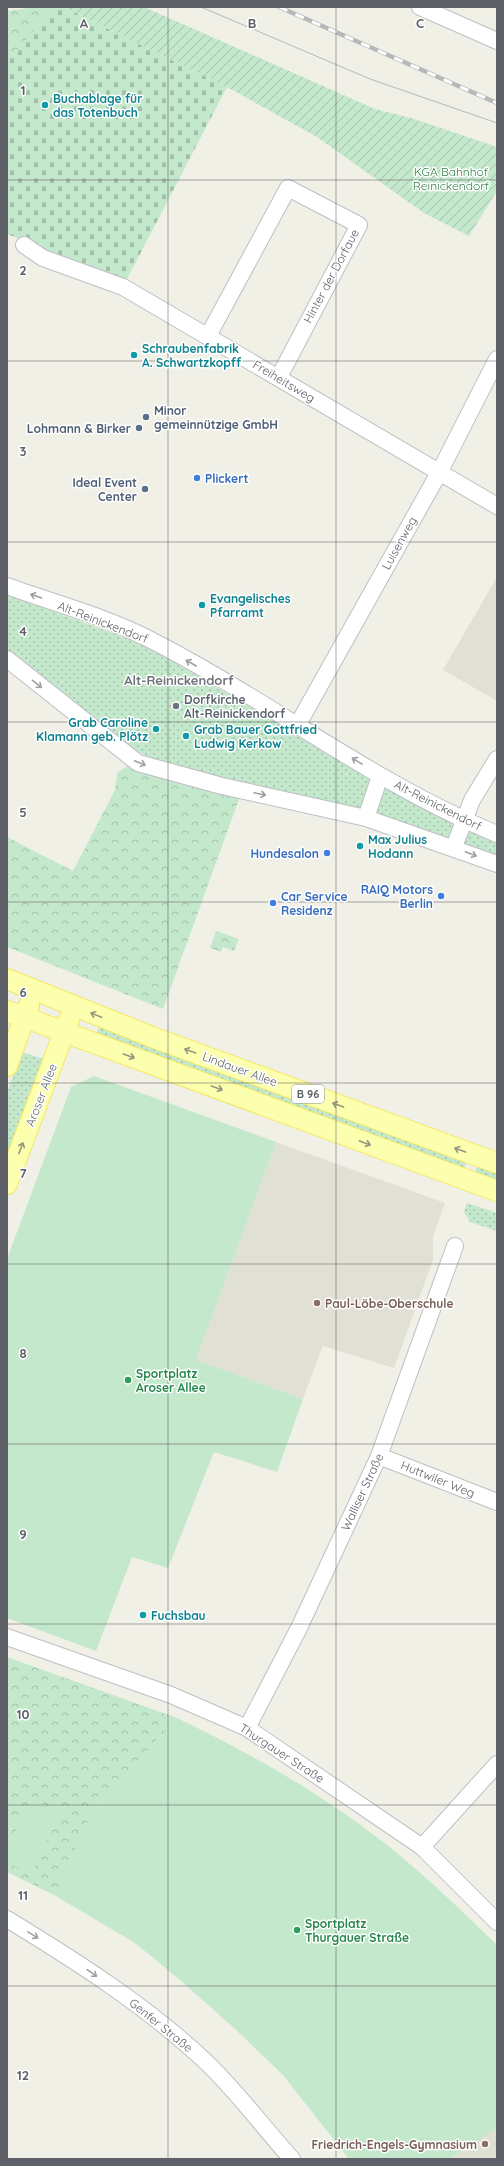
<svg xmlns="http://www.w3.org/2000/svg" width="504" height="2166" viewBox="0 0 504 2166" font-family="Quicksand,sans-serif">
<defs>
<pattern id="grass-dots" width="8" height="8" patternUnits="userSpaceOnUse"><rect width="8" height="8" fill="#c4e8cb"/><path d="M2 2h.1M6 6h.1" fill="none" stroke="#a2bfa9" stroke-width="1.8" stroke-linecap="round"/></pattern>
<pattern id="forest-crowns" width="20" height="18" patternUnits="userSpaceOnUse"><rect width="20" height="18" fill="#c4e8cb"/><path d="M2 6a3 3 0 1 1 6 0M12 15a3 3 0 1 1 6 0" fill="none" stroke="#a2bfa9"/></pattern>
<pattern id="cemetery-stones" width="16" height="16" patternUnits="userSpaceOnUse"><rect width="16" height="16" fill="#c4e8cb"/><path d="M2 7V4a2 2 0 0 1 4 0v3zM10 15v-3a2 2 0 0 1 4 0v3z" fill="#a2bfa9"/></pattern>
<pattern id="garden-furrows" width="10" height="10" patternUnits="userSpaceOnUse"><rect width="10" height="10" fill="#c4e8cb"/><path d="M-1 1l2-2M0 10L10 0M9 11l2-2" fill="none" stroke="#a2bfa9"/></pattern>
</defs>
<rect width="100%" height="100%" fill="#f1f0e7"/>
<!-- education -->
<g fill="#e1e0d5">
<path d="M497,577V701L443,670Z"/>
<path d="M276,1142L445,1203L433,1236V1260L394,1368L323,1346L303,1399L196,1360Z"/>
<path d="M497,2128V2159H449Z"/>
</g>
<!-- grass -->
<g fill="url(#grass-dots)">
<path d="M7,595L141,643L363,773L497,841V857C390,811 275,791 163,763L136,751L122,742L7,650Z"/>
<path d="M100,1025L467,1160L463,1171L96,1036Z"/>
<path d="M22,1052L44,1059L7,1159V1092Z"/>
<path d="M478,1164L497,1171V1183L474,1175Z"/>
<path d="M467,1203L497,1213V1231L470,1222L464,1212Z"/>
</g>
<!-- forest -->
<g fill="url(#forest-crowns)">
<path d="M35,7H53L7,63V11Z"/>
<path d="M135,761L242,791L163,1009L7,947V837L73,871L115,790L117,773Z"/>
<path d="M216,931L239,939L234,951L223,947L221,952L210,948Z"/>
<path d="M7,1657L177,1718L93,1811L54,1895L7,1872Z"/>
</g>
<!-- cemetery -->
<path fill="url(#cemetery-stones)" d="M53,7H63L227,87L126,281L7,234V63Z"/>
<!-- garden -->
<path fill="url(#garden-furrows)" d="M63,7H144L375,109L411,118L497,147V191L469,236L424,213L317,137L227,87Z"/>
<!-- pitch -->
<g fill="#c4e8cb">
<path d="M94,1076L276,1142L196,1360L303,1399L277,1472L214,1452L168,1568L132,1557L96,1651L7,1618V1259L71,1087Z"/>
<path d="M177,1718C252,1754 326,1796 392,1849C429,1879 463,1912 497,1945V2128L449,2159H349L283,2075L234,2028L180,1980L135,1943L54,1895L93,1811Z"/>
<path d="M31,1799L61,1813L31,1874L7,1863V1849Z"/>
</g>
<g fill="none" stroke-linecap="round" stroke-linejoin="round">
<defs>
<g id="minor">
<path d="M420,7L497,41"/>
<path d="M24,245L43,258L123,287L497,506"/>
<path d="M208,336L288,188L359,225L279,377"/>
<path d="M7,586C54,603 104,616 149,639C267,699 373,783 497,834"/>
<path d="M7,659L138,763L222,786L366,818L497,864"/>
<path d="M297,726L440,471L497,359"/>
<path d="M366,818L380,776"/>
<path d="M454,847L472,800L497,759"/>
<path d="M379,1456L497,1502"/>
<path d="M7,1637L171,1695L247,1728L422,1847L497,1922"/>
<path d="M247,1728L299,1628L379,1456L455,1246"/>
<path d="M422,1847L497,1764"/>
<path d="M7,1919C76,1961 145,2005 204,2060C236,2090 262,2126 292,2159"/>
</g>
<g id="major">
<path d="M7,979L152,1037L497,1163"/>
<path d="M7,1011L497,1191"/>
<path d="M7,1066L29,1005"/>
<path d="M7,1184L69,1019"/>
</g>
</defs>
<!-- minor casing -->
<use href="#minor" stroke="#bebfc5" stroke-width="18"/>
<!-- major casing -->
<use href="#major" stroke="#f4e75d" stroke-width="22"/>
<!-- minor -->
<use href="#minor" stroke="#fff" stroke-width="16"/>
<!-- major -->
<use href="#major" stroke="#fcffae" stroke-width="20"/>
<!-- tram -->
<path stroke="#b7b8b8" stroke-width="1" d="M201,7L370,79L497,123"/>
<defs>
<path id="rail" d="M279,7L497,103"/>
</defs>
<!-- rail casing -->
<use href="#rail" stroke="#b7b8b8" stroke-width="4.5"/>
<!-- rail -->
<use href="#rail" stroke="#fff" stroke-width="3" stroke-dasharray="9" stroke-linecap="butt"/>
</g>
<!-- one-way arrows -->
<defs><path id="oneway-shaft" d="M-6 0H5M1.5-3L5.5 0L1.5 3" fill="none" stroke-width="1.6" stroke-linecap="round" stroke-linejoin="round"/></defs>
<g stroke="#9ea0a4">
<use href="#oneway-shaft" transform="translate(36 596) rotate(-161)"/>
<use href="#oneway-shaft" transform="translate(191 663) rotate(-150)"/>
<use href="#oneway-shaft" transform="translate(37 684) rotate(39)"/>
<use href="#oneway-shaft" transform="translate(357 761) rotate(-148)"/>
<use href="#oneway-shaft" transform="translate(140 763) rotate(22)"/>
<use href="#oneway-shaft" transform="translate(260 794) rotate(12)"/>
<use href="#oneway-shaft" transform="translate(471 854) rotate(21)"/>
<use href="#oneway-shaft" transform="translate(33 1935) rotate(31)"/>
<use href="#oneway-shaft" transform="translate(92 1973) rotate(35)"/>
</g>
<g stroke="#959880">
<use href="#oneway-shaft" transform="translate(96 1015) rotate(-158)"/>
<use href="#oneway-shaft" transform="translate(190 1051) rotate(-160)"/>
<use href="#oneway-shaft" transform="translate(129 1056) rotate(20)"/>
<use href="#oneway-shaft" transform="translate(217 1088) rotate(20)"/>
<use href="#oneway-shaft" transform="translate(338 1105) rotate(-160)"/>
<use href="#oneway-shaft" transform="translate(365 1143) rotate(20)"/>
<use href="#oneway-shaft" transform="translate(21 1148) rotate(-69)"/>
<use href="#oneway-shaft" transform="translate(460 1150) rotate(-160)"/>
</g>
<!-- grid -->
<path fill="none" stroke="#5e6167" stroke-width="1" stroke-opacity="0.55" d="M168,7V2159M336,7V2159M7,180H497M7,361H497M7,542H497M7,722H497M7,902H497M7,1083H497M7,1264H497M7,1444H497M7,1624H497M7,1805H497M7,1986H497"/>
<!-- markers -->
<g fill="#0f9aa8" stroke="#fff" stroke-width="1.5">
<circle cx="45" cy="105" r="4"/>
<circle cx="134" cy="355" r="4"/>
<circle cx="202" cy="605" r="4"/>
<circle cx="156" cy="729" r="4"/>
<circle cx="186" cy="736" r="4"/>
<circle cx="360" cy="846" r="4"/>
<circle cx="143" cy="1615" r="4"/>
</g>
<g fill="#5c6f8a" stroke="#fff" stroke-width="1.5">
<circle cx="146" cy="417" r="4"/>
<circle cx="139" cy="428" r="4"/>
<circle cx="145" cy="489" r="4"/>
</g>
<g fill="#3f7fe0" stroke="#fff" stroke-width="1.5">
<circle cx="197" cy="478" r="4"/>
<circle cx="327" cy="853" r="4"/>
<circle cx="441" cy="896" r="4"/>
<circle cx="273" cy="903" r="4"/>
</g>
<circle fill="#6b7280" stroke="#fff" stroke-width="1.5" cx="176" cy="706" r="4"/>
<g fill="#8d6e63" stroke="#fff" stroke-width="1.5">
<circle cx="317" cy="1303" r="4"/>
<circle cx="485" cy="2144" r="4"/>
</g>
<g fill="#2e9e5b" stroke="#fff" stroke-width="1.5">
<circle cx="128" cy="1380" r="4"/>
<circle cx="297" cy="1930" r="4"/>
</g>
<g text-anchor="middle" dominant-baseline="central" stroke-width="3" stroke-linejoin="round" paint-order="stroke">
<!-- shield labels -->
<rect fill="#fff" stroke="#8e9095" stroke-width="1" x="292" y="1085" width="32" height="18" rx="3"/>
<g font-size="11" font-weight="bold" fill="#5e6167">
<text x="308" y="1094">B 96</text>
</g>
<!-- culture labels -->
<g font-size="12" font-weight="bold" fill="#0d838f" stroke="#fff" text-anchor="start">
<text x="53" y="98">Buchablage für<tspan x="53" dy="14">das Totenbuch</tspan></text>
<text x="142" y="348">Schraubenfabrik<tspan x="142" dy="14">A. Schwartzkopff</tspan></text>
<text x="210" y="598">Evangelisches<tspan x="210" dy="14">Pfarramt</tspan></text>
<text x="148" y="722" text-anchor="end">Grab Caroline<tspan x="148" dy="14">Klamann geb. Plötz</tspan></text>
<text x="194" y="729">Grab Bauer Gottfried<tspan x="194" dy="14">Ludwig Kerkow</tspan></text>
<text x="368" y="839">Max Julius<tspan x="368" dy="14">Hodann</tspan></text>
<text x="151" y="1615">Fuchsbau</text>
</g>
<!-- park labels -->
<g font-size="12" fill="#338246" stroke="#fff">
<text x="451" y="171">KGA Bahnhof<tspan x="451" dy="14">Reinickendorf</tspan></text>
</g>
<!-- street labels -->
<g font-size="12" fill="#5e6167" stroke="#fff">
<text transform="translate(331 276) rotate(-62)">Hinter der Dorfaue</text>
<text transform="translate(284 381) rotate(31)">Freiheitsweg</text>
<text transform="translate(399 543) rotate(-61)">Luisenweg</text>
<text transform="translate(103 622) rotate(21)">Alt-Reinickendorf</text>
<text transform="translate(438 805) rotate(27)">Alt-Reinickendorf</text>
<text transform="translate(240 1069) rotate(20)">Lindauer Allee</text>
<text transform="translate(41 1095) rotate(-69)">Aroser Allee</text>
<text transform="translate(438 1479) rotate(22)">Huttwiler Weg</text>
<text transform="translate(362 1492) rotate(-65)">Walliser Straße</text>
<text transform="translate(282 1753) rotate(33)">Thurgauer Straße</text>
<text transform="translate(161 2025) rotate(39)">Genfer Straße</text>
</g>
<!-- service labels -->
<g font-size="12" font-weight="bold" fill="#4e5e75" stroke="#fff" text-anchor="end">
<text x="154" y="410" text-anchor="start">Minor<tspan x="154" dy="14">gemeinnützige GmbH</tspan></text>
<text x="131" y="428">Lohmann &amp; Birker</text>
<text x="137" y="482">Ideal Event<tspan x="137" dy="14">Center</tspan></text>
</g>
<!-- shop labels -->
<g font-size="12" font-weight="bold" fill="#366cbe" stroke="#fff" text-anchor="start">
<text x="205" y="478">Plickert</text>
<text x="319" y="853" text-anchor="end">Hundesalon</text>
<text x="433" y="889" text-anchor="end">RAIQ Motors<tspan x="433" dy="14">Berlin</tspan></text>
<text x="281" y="896">Car Service<tspan x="281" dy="14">Residenz</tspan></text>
</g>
<!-- worship labels -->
<g font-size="12" font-weight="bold" fill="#5b616d" stroke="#fff" text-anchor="start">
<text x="184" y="699">Dorfkirche<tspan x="184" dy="14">Alt-Reinickendorf</tspan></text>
</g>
<!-- education labels -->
<g font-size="12" font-weight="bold" fill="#785e54" stroke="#fff" text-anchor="start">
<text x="325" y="1303">Paul-Löbe-Oberschule</text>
<text x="477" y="2144" text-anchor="end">Friedrich-Engels-Gymnasium</text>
</g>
<!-- leisure labels -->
<g font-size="12" font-weight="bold" fill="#27864d" stroke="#fff" text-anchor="start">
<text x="136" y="1373">Sportplatz<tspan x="136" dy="14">Aroser Allee</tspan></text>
<text x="305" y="1923">Sportplatz<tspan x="305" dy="14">Thurgauer Straße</tspan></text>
</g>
<!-- neighbourhood labels -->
<g font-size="13" font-weight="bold" fill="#6f7279" stroke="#fff">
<text x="179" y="680">Alt-Reinickendorf</text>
</g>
</g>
<g font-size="13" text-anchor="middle" font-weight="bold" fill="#5e6167" stroke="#fff" stroke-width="3" stroke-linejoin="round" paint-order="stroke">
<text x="84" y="28">A</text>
<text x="252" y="28">B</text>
<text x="420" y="28">C</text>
<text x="23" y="95">1</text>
<text x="23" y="275">2</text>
<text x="23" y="456">3</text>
<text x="23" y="636">4</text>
<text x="23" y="817">5</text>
<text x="23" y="997">6</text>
<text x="23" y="1178">7</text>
<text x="23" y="1358">8</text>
<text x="23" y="1539">9</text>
<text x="23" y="1719">10</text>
<text x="23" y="1900">11</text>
<text x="23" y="2080">12</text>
</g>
<!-- border -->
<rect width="504" height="2166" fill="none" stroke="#5e6167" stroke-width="16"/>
</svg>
